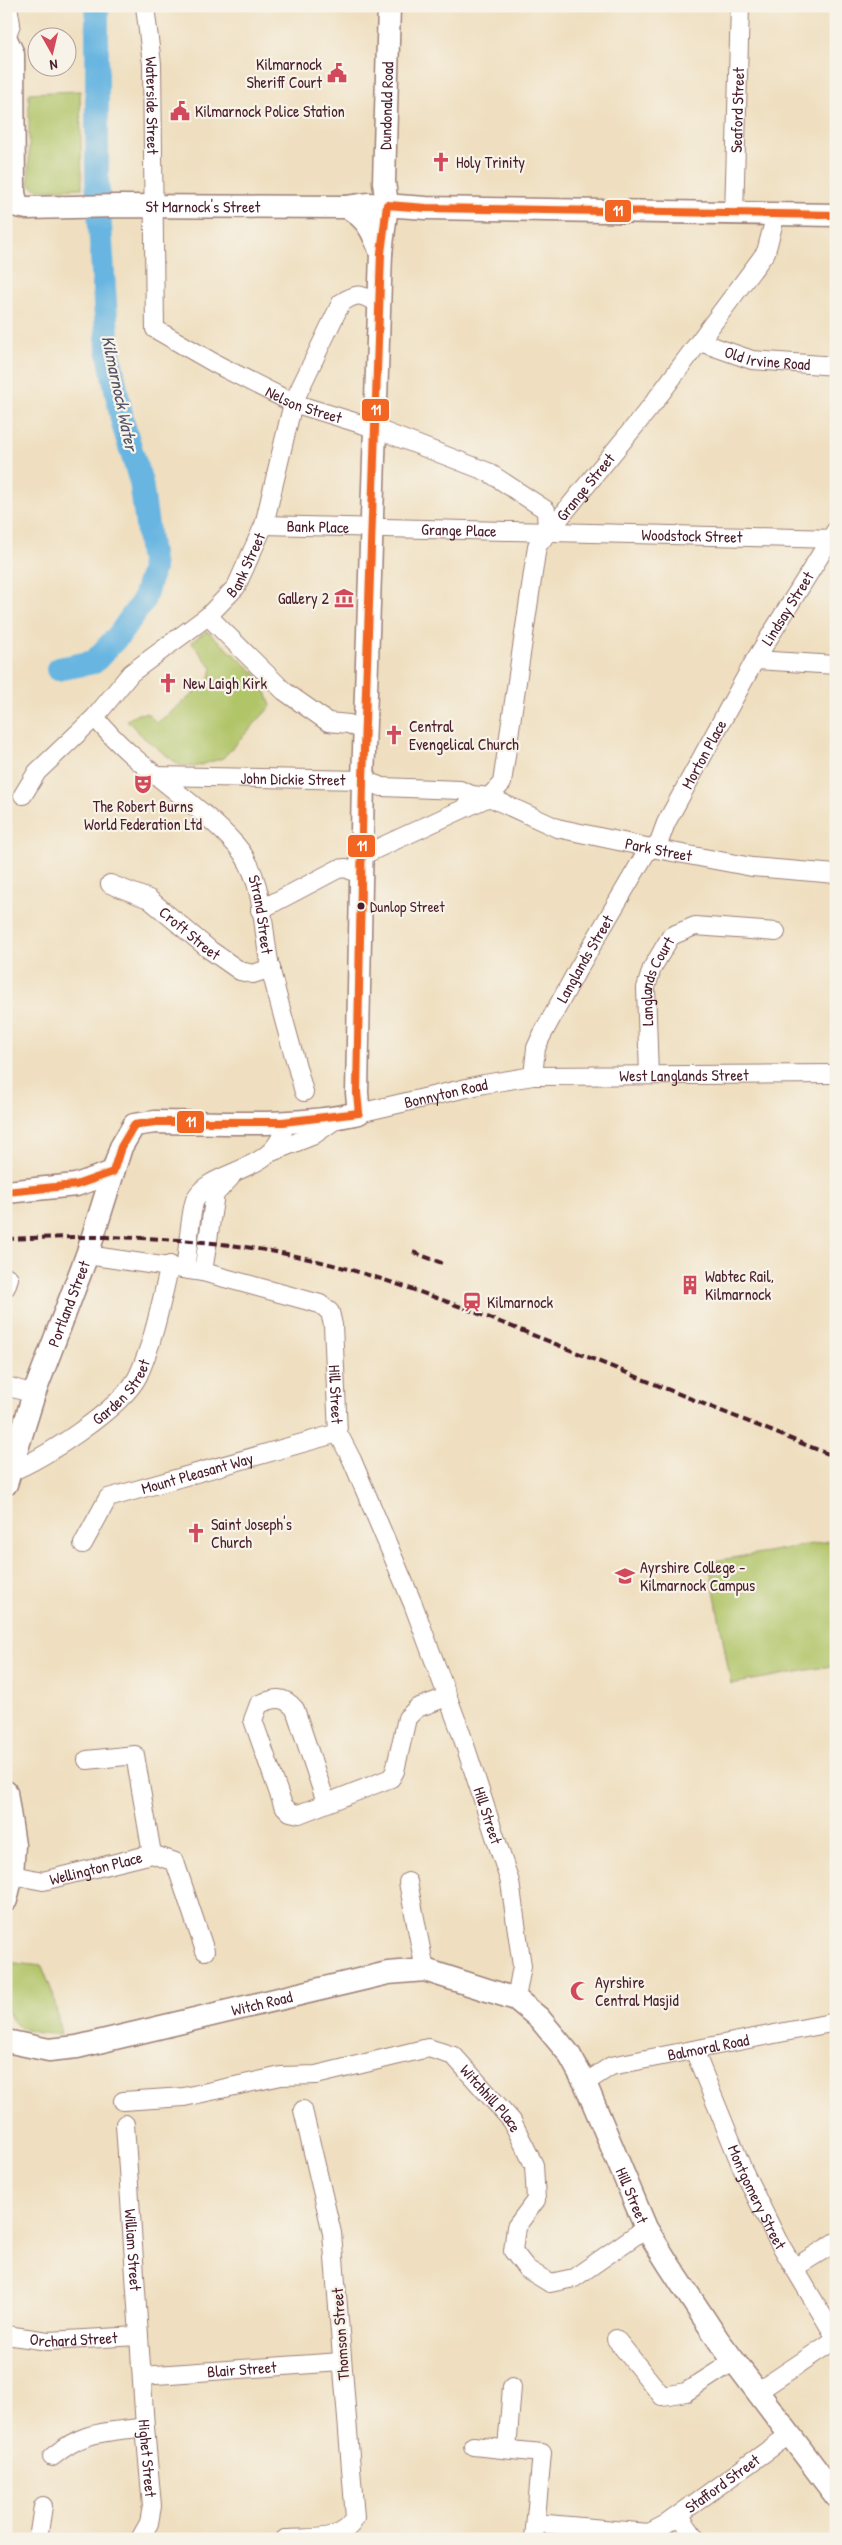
<svg xmlns="http://www.w3.org/2000/svg" width="842" height="2545" viewBox="0 0 842 2545" font-family="'Patrick Hand',sans-serif">
<rect width="100%" height="100%" fill="#f7f3e8"/>
<filter id="ink" filterUnits="userSpaceOnUse"><feTurbulence type="fractalNoise" baseFrequency=".02" numOctaves="2"/><feDisplacementMap in="SourceGraphic" scale="10" xChannelSelector="R" yChannelSelector="G"/><feConvolveMatrix kernelMatrix="1 2 1 2 8 2 1 2 1" color-interpolation-filters="sRGB"/></filter>
<filter id="wash" filterUnits="userSpaceOnUse"><feTurbulence type="fractalNoise" baseFrequency=".0096" numOctaves="4" result="noise"/><feDisplacementMap in="SourceGraphic" scale="20" xChannelSelector="R" yChannelSelector="G"/><feGaussianBlur stdDeviation="1.12" result="paint"/><feColorMatrix in="noise" values="0 0 0 0 0 0 0 0 0 0 0 0 0 0 0 0 0 1.4 0 .05"/><feComposite in="paint" operator="in"/></filter>
<g filter="url(#wash)">
<rect width="100%" height="100%" fill="#efdfc0"/>
<!-- green -->
<g fill="#b0c468" stroke="#7d724a">
<path d="M80,91L82,188L38,190L29,184V93Z"/>
<path d="M207,631L261,678L271,706L223,758L194,767L179,765L144,738L127,720L138,714L147,713L157,723L209,681L212,668L191,642Z"/>
<path d="M836,1540V1665L731,1684L709,1562Z"/>
<path d="M6,1962L42,1966L53,1994L61,2034C0,2034 6,2014 6,1962Z"/>
</g>
<g fill="none" stroke-linecap="round" stroke-linejoin="round">
<!-- river -->
<path stroke="#67b5e1" stroke-width="24" d="M58,669L94,662L119,635L143,601L153,569L141,482L123,424L108,349L97,180V6"/>
</g>
</g>
<g filter="url(#ink)">
<g fill="none" stroke-linecap="round" stroke-linejoin="round">
<defs>
<g id="minor">
<path id="s1" d="M145,6L152,64L155,329L216,364L293,403L374,428L488,472L546,510L547,534"/>
<path d="M6,38L11,24L8,6"/>
<path id="s2" d="M734,214L740,6"/>
<path id="s3" d="M700,342L752,360L836,366"/>
<path id="s4" d="M264,525L836,539"/>
<path d="M208,616L284,691L328,722L349,724L365,731"/>
<path d="M755,660L836,665"/>
<path id="s5" d="M95,717C135,768 193,797 236,845C266,879 261,929 271,971C281,1011 293,1052 304,1092"/>
<path id="s6" d="M154,776L363,780L382,787L460,790L472,795L489,797L557,828L651,848L752,867L836,874"/>
<path id="s7" d="M23,795L37,772L95,717L131,673L208,616L236,587L264,525L293,403L341,303C359,291 361,295 379,303"/>
<path id="s8" d="M361,856L489,797L502,783L537,546L652,405L766,252L776,214"/>
<path id="s9" d="M110,884L149,899L210,950L240,971L253,974L271,968"/>
<path d="M260,910L338,869L346,868L360,875"/>
<path id="s10" d="M649,1075L646,988L652,968L671,936L695,926L776,932"/>
<path id="s11" d="M533,1076L536,1048L541,1037L578,969L646,853L659,842L666,823L755,660L836,530"/>
<path id="s12" d="M359,1113L484,1084L533,1076L836,1074"/>
<path d="M272,1152L312,1136L338,1118"/>
<path id="s13" d="M87,1255L203,1272L320,1304L330,1312L333,1325L338,1433L352,1460L413,1604L460,1730L510,1882L522,1966L516,1999"/>
<path d="M185,1269C188,1253 190,1212 195,1200C207,1170 272,1173 283,1131L278,1121"/>
<path d="M203,1272L215,1194L231,1177"/>
<path d="M6,1277L9,1278L6,1287"/>
<path d="M6,1386L34,1394"/>
<path id="s14" d="M10,1472C43,1459 122,1408 138,1376C154,1341 161,1302 170,1265"/>
<path id="s15" d="M83,1544L108,1498L338,1433"/>
<path d="M87,1760L135,1755L152,1854"/>
<path d="M326,1802L295,1709C283,1695 275,1698 259,1704L253,1720L283,1805L290,1812L299,1814L391,1778L395,1771L407,1718L417,1708L447,1697"/>
<path id="s16" d="M12,1875L43,1881L152,1854L175,1862L205,1951"/>
<path d="M408,1882L425,1970"/>
<path id="s17" d="M694,2050L743,2170L777,2239L836,2338"/>
<path id="s18" d="M585,2083L611,2066L836,2022"/>
<path id="s19" d="M123,2101L184,2097L281,2076L316,2075L428,2048L454,2056L512,2121L534,2165L536,2200L516,2227L513,2251L527,2269L550,2283L574,2278L646,2228"/>
<path id="s20" d="M125,2124L145,2427L152,2506L149,2523L140,2539"/>
<path d="M794,2268L836,2242"/>
<path id="s21" d="M6,2335L48,2341L139,2336"/>
<path d="M616,2339L662,2396L686,2392L734,2361"/>
<path id="s22" d="M142,2376L341,2362"/>
<path d="M757,2392L836,2339"/>
<path d="M473,2446L542,2453L534,2539"/>
<path d="M507,2449L512,2387"/>
<path d="M52,2457C85,2430 104,2433 145,2427"/>
<path d="M679,2515L696,2539"/>
<path id="s23" d="M536,2523L649,2533L666,2524L789,2435"/>
<path d="M38,2539L43,2506"/>
<path d="M285,2539C310,2537 343,2543 355,2518L332,2233L303,2110"/>
</g>
<g id="major">
<path id="s24" d="M6,39L13,54L14,193L17,206L27,208L118,206L347,207L369,204L426,208L836,215"/>
<path d="M347,207C368,219 373,232 381,253"/>
<path d="M6,1192L76,1185L113,1172"/>
<path id="s25" d="M6,1484L34,1394L87,1255L121,1147L134,1125L155,1122C222,1122 293,1128 359,1113L357,1093L363,780L381,253L387,205L384,182L389,6"/>
<path d="M6,1792L14,1845L12,1875L6,1900"/>
<path id="s26" d="M6,2041L49,2050L77,2047L388,1973L425,1970L453,1979L516,1999L539,2018L569,2054L585,2083L646,2228L669,2265L719,2341L836,2496"/>
</g>
</defs>
<!-- minor casing -->
<use href="#minor" stroke="#9c7f76" stroke-width="20"/>
<!-- major casing -->
<use href="#major" stroke="#9c7f76" stroke-width="25"/>
<!-- minor -->
<use href="#minor" stroke="#fff" stroke-width="18"/>
<!-- major -->
<use href="#major" stroke="#fff" stroke-width="22"/>
<!-- rail -->
<g stroke="#4a1f2b" stroke-width="4" stroke-dasharray="8 4" stroke-linecap="butt">
<path d="M6,1239C96,1235 187,1236 276,1252C372,1270 462,1307 553,1343C647,1381 741,1419 836,1457"/>
<path d="M413,1252L442,1263"/>
</g>
<defs>
<path id="bus-1" d="M6,1192L76,1185L113,1172L121,1147L134,1125L155,1122H283L359,1113L357,1093L363,780L381,253L387,205L426,208L836,215"/>
</defs>
<!-- bus-1 casing -->
<use href="#bus-1" stroke="#f7f3e8" stroke-width="11"/>
<!-- bus-1 -->
<use href="#bus-1" stroke="#f26522" stroke-width="8"/>
</g>
</g>
<!-- icons -->
<defs>
<symbol id="civic-bare" viewBox="-9 -9 18 18"><path d="M-.6-6.5H3V-4.5H.6V-3L4-1V1h2V6H-6V1h2V-1L-.6-3ZM-1.2 2.5V6h2.4V2.5Z" fill="#d1495b" stroke="#f7f3e8" stroke-width="2.5" paint-order="stroke"/></symbol>
<symbol id="church-bare" viewBox="-9 -9 18 18"><path d="M-1.2-6h2.4v3.5h3.3v2.4h-3.3V6h-2.4V-.1h-3.3v-2.4h3.3Z" fill="#d1495b" stroke="#f7f3e8" stroke-width="2.5" paint-order="stroke"/></symbol>
<symbol id="museum-bare" viewBox="-9 -9 18 18"><path d="M0-6L6-3V-2H-6V-3ZM-5-1h2V3h-2ZM-1-1h2V3h-2ZM3-1h2V3H3ZM-6 4H6V6H-6Z" fill="#d1495b" stroke="#f7f3e8" stroke-width="2.5" paint-order="stroke"/></symbol>
<symbol id="theatre-bare" viewBox="-9 -9 18 18"><path d="M-5-5.5Q0-4 5-5.5V0Q5 5 0 6Q-5 5-5 0ZM-3.3-2.5H-1v1.5H-3.3ZM1-2.5H3.3v1.5H1ZM-2.8 1Q0 5.5 2.8 1Z" fill="#d1495b" stroke="#f7f3e8" stroke-width="2.5" paint-order="stroke"/></symbol>
<symbol id="building-bare" viewBox="-9 -9 18 18"><path d="M-4-6H4V6H1V3H-1V6H-4ZM-2.5-4.3h1.7v1.8h-1.7ZM.8-4.3h1.7v1.8H.8ZM-2.5-1h1.7V.8h-1.7ZM.8-1h1.7V.8H.8Z" fill="#d1495b" stroke="#f7f3e8" stroke-width="2.5" paint-order="stroke"/></symbol>
<symbol id="station-bare" viewBox="-9 -9 18 18"><path d="M-3-6H3Q5-6 5-4V2Q5 4 3 4L4.5 6H3L1.5 4h-3L-3 6H-4.5L-3 4Q-5 4-5 2V-4Q-5-6-3-6ZM-3.5-4v3h7v-3ZM-3.5 1v1.5H-2V1ZM2 1v1.5H3.5V1Z" fill="#d1495b" stroke="#f7f3e8" stroke-width="2.5" paint-order="stroke"/></symbol>
<symbol id="university-bare" viewBox="-9 -9 18 18"><path d="M0-5L7-2L0 1L-7-2ZM-4 1L0 2.5L4 1V4Q0 6-4 4Z" fill="#d1495b" stroke="#f7f3e8" stroke-width="2.5" paint-order="stroke"/></symbol>
<symbol id="mosque-bare" viewBox="-9 -9 18 18"><path d="M3.5-4.9A6 6 0 1 0 3.5 4.9A5 5 0 1 1 3.5-4.9Z" fill="#d1495b" stroke="#f7f3e8" stroke-width="2.5" paint-order="stroke"/></symbol>
</defs>
<g fill-rule="evenodd">
<use href="#civic-bare" x="323" y="59" width="28" height="28"/>
<use href="#civic-bare" x="166" y="97" width="28" height="28"/>
<use href="#church-bare" x="427" y="148" width="28" height="28"/>
<use href="#museum-bare" x="330" y="584" width="28" height="28"/>
<use href="#church-bare" x="154" y="669" width="28" height="28"/>
<use href="#church-bare" x="380" y="721" width="28" height="28"/>
<use href="#theatre-bare" x="129" y="770" width="28" height="28"/>
<use href="#building-bare" x="676" y="1271" width="28" height="28"/>
<use href="#station-bare" x="458" y="1288" width="28" height="28"/>
<use href="#church-bare" x="182" y="1519" width="28" height="28"/>
<use href="#university-bare" x="611" y="1562" width="28" height="28"/>
<use href="#mosque-bare" x="566" y="1977" width="28" height="28"/>
</g>
<!-- markers -->
<circle fill="#4a1f2b" stroke="#f7f3e8" stroke-width="2" cx="361" cy="906" r="4.5"/>
<g text-anchor="middle" dominant-baseline="central" stroke-width="4.5" stroke-linejoin="round" paint-order="stroke">
<!-- bus labels -->
<g font-size="15" fill="#4a1f2b" stroke="#f7f3e8" text-anchor="start">
<text x="370" y="906">Dunlop Street</text>
</g>
<!-- poi labels -->
<g font-size="16" fill="#4a1f2b" stroke="#f7f3e8" text-anchor="start">
<text x="322" y="64" text-anchor="end">Kilmarnock<tspan x="322" dy="18">Sheriff Court</tspan></text>
<text x="195" y="111">Kilmarnock Police Station</text>
<text x="456" y="162">Holy Trinity</text>
<text x="329" y="598" text-anchor="end">Gallery 2</text>
<text x="183" y="683">New Laigh Kirk</text>
<text x="409" y="726">Central<tspan x="409" dy="18">Evengelical Church</tspan></text>
<text x="143" y="806" text-anchor="middle">The Robert Burns<tspan x="143" dy="18">World Federation Ltd</tspan></text>
<text x="705" y="1276">Wabtec Rail,<tspan x="705" dy="18">Kilmarnock</tspan></text>
<text x="487" y="1302">Kilmarnock</text>
<text x="211" y="1524">Saint Joseph's<tspan x="211" dy="18">Church</tspan></text>
<text x="640" y="1567">Ayrshire College -<tspan x="640" dy="18">Kilmarnock Campus</tspan></text>
<text x="595" y="1982">Ayrshire<tspan x="595" dy="18">Central Masjid</tspan></text>
</g>
<!-- street labels -->
<g font-size="16" fill="#4a1f2b" stroke="#f7f3e8">
<text stroke="none"><textPath href="#s1" startOffset="100">Waterside Street</textPath></text>
<text stroke="none"><textPath href="#s25" startOffset="1616">Dundonald Road</textPath></text>
<text stroke="none"><textPath href="#s2" startOffset="104">Seaford Street</textPath></text>
<text stroke="none"><textPath href="#s24" startOffset="355">St Marnock's Street</textPath></text>
<text stroke="none"><textPath href="#s3" startOffset="70">Old Irvine Road</textPath></text>
<text stroke="none"><textPath href="#s1" startOffset="491">Nelson Street</textPath></text>
<text stroke="none"><textPath href="#s8" startOffset="476">Grange Street</textPath></text>
<text stroke="none"><textPath href="#s4" startOffset="54">Bank Place</textPath></text>
<text stroke="none"><textPath href="#s4" startOffset="195">Grange Place</textPath></text>
<text stroke="none"><textPath href="#s4" startOffset="428">Woodstock Street</textPath></text>
<text stroke="none"><textPath href="#s7" startOffset="324">Bank Street</textPath></text>
<text stroke="none"><textPath href="#s11" startOffset="536">Lindsay Street</textPath></text>
<text stroke="none"><textPath href="#s11" startOffset="368">Morton Place</textPath></text>
<text stroke="none"><textPath href="#s6" startOffset="139">John Dickie Street</textPath></text>
<text stroke="none"><textPath href="#s6" startOffset="516">Park Street</textPath></text>
<text stroke="none"><textPath href="#s5" startOffset="266">Strand Street</textPath></text>
<text stroke="none"><textPath href="#s9" startOffset="95">Croft Street</textPath></text>
<text stroke="none"><textPath href="#s11" startOffset="130">Langlands Street</textPath></text>
<text stroke="none"><textPath href="#s10" startOffset="96">Langlands Court</textPath></text>
<text stroke="none"><textPath href="#s12" startOffset="329">West Langlands Street</textPath></text>
<text stroke="none"><textPath href="#s12" startOffset="89">Bonnyton Road</textPath></text>
<text stroke="none"><textPath href="#s25" startOffset="191">Portland Street</textPath></text>
<text stroke="none"><textPath href="#s14" startOffset="139">Garden Street</textPath></text>
<text stroke="none"><textPath href="#s13" startOffset="334">Hill Street</textPath></text>
<text stroke="none"><textPath href="#s15" startOffset="145">Mount Pleasant Way</textPath></text>
<text stroke="none"><textPath href="#s13" startOffset="784">Hill Street</textPath></text>
<text stroke="none"><textPath href="#s16" startOffset="86">Wellington Place</textPath></text>
<text stroke="none"><textPath href="#s26" startOffset="262">Witch Road</textPath></text>
<text stroke="none"><textPath href="#s18" startOffset="130">Balmoral Road</textPath></text>
<text stroke="none"><textPath href="#s19" startOffset="394">Witchhill Place</textPath></text>
<text stroke="none"><textPath href="#s26" startOffset="756">Hill Street</textPath></text>
<text stroke="none"><textPath href="#s17" startOffset="160">Montgomery Street</textPath></text>
<text stroke="none"><textPath href="#s20" startOffset="126">William Street</textPath></text>
<text transform="translate(340 2334) rotate(-94)">Thomson Street</text>
<text stroke="none"><textPath href="#s21" startOffset="68">Orchard Street</textPath></text>
<text stroke="none"><textPath href="#s22" startOffset="100">Blair Street</textPath></text>
<text stroke="none"><textPath href="#s20" startOffset="335">Highet Street</textPath></text>
<text stroke="none"><textPath href="#s23" startOffset="202">Stafford Street</textPath></text>
</g>
<!-- water labels -->
<g font-size="18" font-style="italic" fill="#54546b" stroke="#f7f3e8">
<text transform="translate(120 393) rotate(78)">Kilmarnock Water</text>
</g>
</g>
<g stroke="#f7f3e8" stroke-width="2">
<rect x="604" y="199" width="28" height="24" rx="5" fill="#f26522"/>
<rect x="361" y="398" width="29" height="24" rx="5" fill="#f26522"/>
<rect x="347" y="834" width="29" height="24" rx="5" fill="#f26522"/>
<rect x="176" y="1110" width="29" height="24" rx="5" fill="#f26522"/>
</g>
<g font-size="14" text-anchor="middle" font-weight="bold" fill="#fff">
<text x="618" y="216">11</text>
<text x="376" y="415">11</text>
<text x="362" y="851">11</text>
<text x="191" y="1127">11</text>
</g>
<!-- margin -->
<rect width="842" height="2545" fill="none" stroke="#f7f3e8" stroke-width="25"/>
<!-- north arrow -->
<g transform="translate(52 52) rotate(172)"><circle r="24" fill="#f7f3e8" stroke="#b29e9c"/>
<path d="M0-4L9 19L0 12L-9 19Z" fill="#d1495b"/>
<text y="-8" font-size="14" font-weight="bold" text-anchor="middle" fill="#4a1f2b">N</text>
</g>
</svg>
